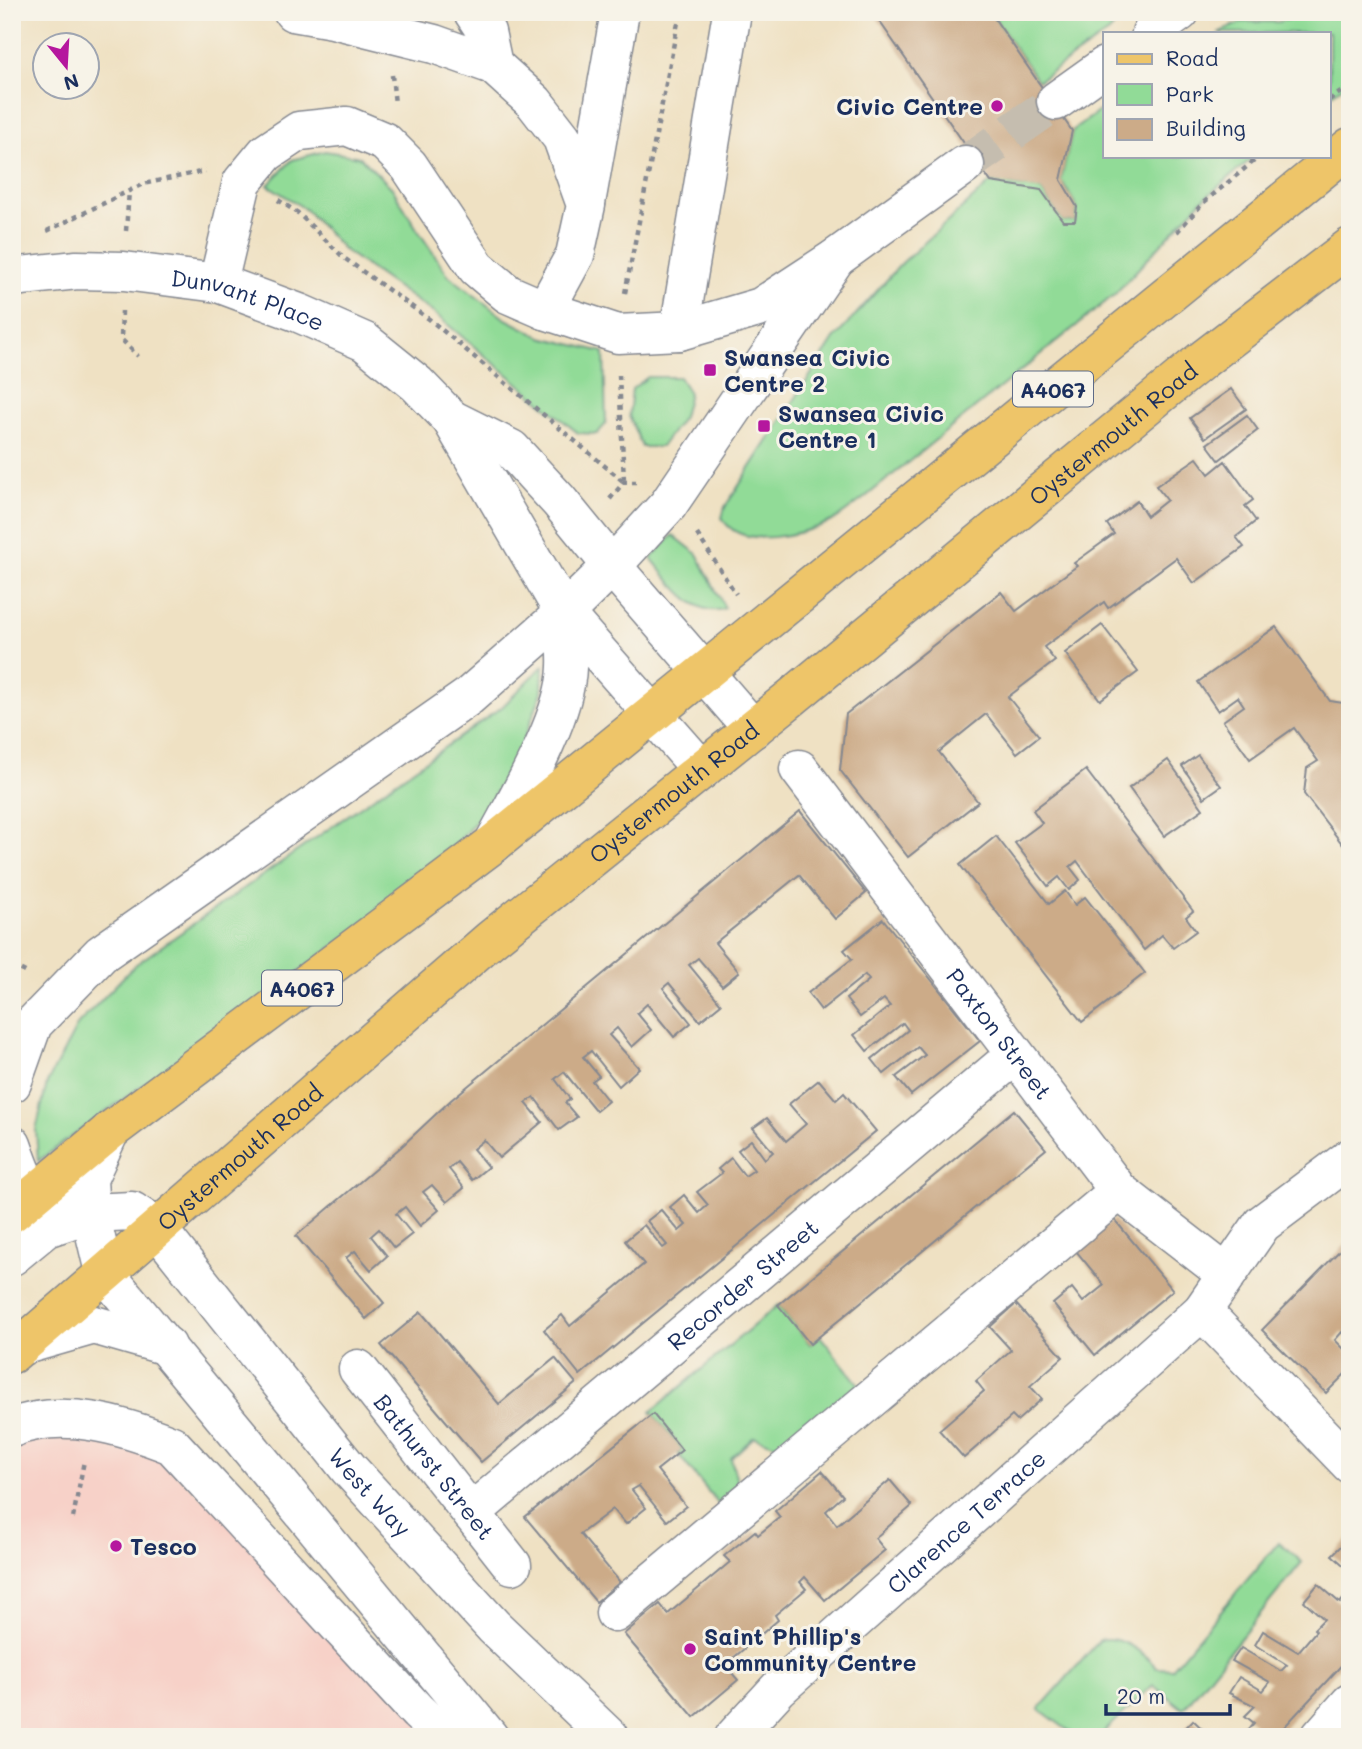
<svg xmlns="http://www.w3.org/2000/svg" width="1362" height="1749" viewBox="0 0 1362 1749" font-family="Mali,sans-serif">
<rect width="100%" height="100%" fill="#f7f3e8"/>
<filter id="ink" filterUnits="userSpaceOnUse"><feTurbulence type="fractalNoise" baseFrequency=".0143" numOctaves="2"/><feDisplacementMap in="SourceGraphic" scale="14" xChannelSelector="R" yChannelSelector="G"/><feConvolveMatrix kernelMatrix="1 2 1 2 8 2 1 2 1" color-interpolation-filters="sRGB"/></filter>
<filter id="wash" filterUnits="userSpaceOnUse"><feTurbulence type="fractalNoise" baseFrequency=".00686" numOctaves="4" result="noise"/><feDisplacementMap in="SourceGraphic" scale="28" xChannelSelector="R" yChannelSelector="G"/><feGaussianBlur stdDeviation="1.57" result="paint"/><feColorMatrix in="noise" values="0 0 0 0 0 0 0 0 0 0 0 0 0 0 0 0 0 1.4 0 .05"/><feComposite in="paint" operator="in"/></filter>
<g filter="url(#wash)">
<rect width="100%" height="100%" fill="#efe1c3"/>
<!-- built -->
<path fill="#f7d1c8" d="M12,1428L142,1442L462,1737H12Z"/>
<!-- green -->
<g fill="#91db97" stroke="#56857a" stroke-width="2">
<path d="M990,12H1127L1109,32L1038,81Z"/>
<path d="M1316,12H1350V81L1329,96V33H1218L1242,22H1278Z"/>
<path d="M1105,107V156H1255L1200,202L1114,295L863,499C853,506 843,515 832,521C803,534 741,552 722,518L725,507L834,339L901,264L991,182L1041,190L1063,221H1075L1077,207L1061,180L1072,131Z"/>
<path d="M325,151L360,157L392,188L417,229L448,275L504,318L541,337L604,352L606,424L597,434L578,433L435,314L345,251L305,209L268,185L292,160Z"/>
<path d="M648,377H679L689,393L683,417L661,447H642L629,416L632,389Z"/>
<path d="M673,535L697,554L725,608C696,621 667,577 651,558Z"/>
<path d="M543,666L542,692L518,754L486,809L444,859L341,941L38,1161L36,1130L47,1083L78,1024L135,965L502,707Z"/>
<path d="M778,1305L810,1344L820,1336L864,1391L784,1448L754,1437L731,1458L737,1481L736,1493L720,1506L678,1454L682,1450L651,1412Z"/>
<path d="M1279,1542L1302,1562L1183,1709L1153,1685L1099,1737H1077L1039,1709L1100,1640C1121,1635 1143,1652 1157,1668L1172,1669Z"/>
</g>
<g id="blocks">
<!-- building -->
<g fill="#ccab88">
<path d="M873,12H990L1072,131L1061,180L1077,207L1075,221H1063L1041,190L991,182Z"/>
<path d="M1231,389L1246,409L1205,438L1190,418Z"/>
<path d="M1247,415L1258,430L1219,460L1207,444Z"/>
<path d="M1197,458L1209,474L1225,461L1253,500L1245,506L1256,521L1236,537L1244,547L1194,583L1176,558L1108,608L1104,602L1044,647L1055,661L1008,697L1039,736L1017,753L986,714L939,752L978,802L908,857L840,770L846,714L1001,592L1016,611L1077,566L1074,563L1114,534L1107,524L1137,501L1147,516L1167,500L1156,486Z"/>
<path d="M1102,625L1138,672L1100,700L1065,653Z"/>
<path d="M1276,627L1330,701L1350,704V854L1304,794L1307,768L1318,761L1294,728L1250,759L1223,721L1244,706L1238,697L1218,711L1198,682Z"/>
<path d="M1198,755L1221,786L1204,798L1182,766Z"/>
<path d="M1168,760L1203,809L1164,836L1129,788Z"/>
<path d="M1086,770L1193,911L1186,917L1196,931L1173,948L1162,935L1144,950L1077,861L1070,867L1080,880L1069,890L1059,877L1048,886L1015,843L1042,823L1033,810Z"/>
<path d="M800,811L866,893L835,919L799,875L715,943L739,972L722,986L698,958L689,965L721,1004L700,1021L669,983L663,988L691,1023L674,1037L647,1004L637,1013L651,1030L632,1047L617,1028L609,1035L639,1068L619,1086L591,1051L583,1057L599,1076L592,1081L608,1101L596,1111L564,1072L555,1079L570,1099L565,1103L577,1117L559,1130L534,1097L526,1103L542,1122L499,1158L484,1140L473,1149L488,1167L472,1180L457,1162L449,1169L464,1188L447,1202L432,1185L423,1192L439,1210L420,1226L405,1207L396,1214L412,1234L394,1248L379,1229L371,1236L387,1256L371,1270L355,1251L346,1258L384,1303L366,1319L296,1236L401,1147L451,1100Z"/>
<path d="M996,836L1049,904L1065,891L1075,905L1085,897L1145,973L1082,1022L960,865Z"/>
<path d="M883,919L980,1041L911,1095L896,1077L925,1055L918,1047L884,1074L872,1059L908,1030L903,1023L867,1051L854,1035L890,1006L884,999L860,1017L846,999L869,980L865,975L821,1010L808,993L852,959L844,950Z"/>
<path d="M819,1080L836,1100L844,1093L876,1131L580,1375L544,1330L562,1315L570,1326L644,1264L625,1241L644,1225L663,1248L667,1245L647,1221L661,1210L679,1231L686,1225L670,1207L684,1195L699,1213L708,1205L697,1192L722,1173L718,1169L731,1158L745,1176L754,1170L738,1150L751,1140L765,1159L773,1152L753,1128L767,1118L786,1141L806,1124L789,1104Z"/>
<path d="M1014,1110L1046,1149L810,1344L778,1305Z"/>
<path d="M1114,1219L1173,1290L1095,1355L1053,1304L1072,1288L1083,1302L1104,1285L1076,1251Z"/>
<path d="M1350,1240V1340L1342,1332L1335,1340L1350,1355V1369L1326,1393L1262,1330Z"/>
<path d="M1016,1304L1063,1357L1030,1386L1042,1399L1017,1421L1012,1416L964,1458L939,1430L984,1391L976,1381L1011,1350L990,1327Z"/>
<path d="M421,1312L499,1404L555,1358L576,1383L481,1462L381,1345Z"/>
<path d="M653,1414L682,1450L657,1470L686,1506L667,1521L639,1486L632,1490L646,1508L626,1524L613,1509L580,1534L620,1582L596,1602L525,1517Z"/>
<path d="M822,1471L843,1496L826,1511L837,1525L890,1480L912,1506L875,1538L885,1550L825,1600L805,1577L800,1582L806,1589L775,1615L778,1620L725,1665L738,1680L694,1717L624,1634L660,1604L668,1614L730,1562L724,1556L755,1531L758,1535L780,1517L775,1511Z"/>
<path d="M1350,1537V1571L1332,1555Z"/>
<path d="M1318,1584L1340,1603L1350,1591V1656L1275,1737H1242L1254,1723L1245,1716L1255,1706L1229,1693L1239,1677L1263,1691L1270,1682L1232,1661L1241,1648L1281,1671L1287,1665L1255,1645L1263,1631L1298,1652L1316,1631L1314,1629L1324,1619L1304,1601Z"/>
<path d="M1193,1720L1211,1737H1183L1180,1734Z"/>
</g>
</g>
</g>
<g filter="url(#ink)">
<use href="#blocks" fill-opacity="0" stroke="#858890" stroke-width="2"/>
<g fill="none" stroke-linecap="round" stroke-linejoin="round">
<!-- minor-tunnel -->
<path stroke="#c5bdaf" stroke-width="38" stroke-dasharray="38 19" stroke-linecap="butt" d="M965,165L1056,101"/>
<defs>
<g id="minor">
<path d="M293,12L333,19L434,44L493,65L534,102L562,138L586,205L575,255L545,310"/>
<path d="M473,12L486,32L493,65"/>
<path d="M1151,33L1180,12"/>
<path d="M1056,101L1105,66"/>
<path d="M586,203L620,12"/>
<path id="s1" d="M12,277L77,270L124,271L218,283L299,313L365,342L417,384L451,419L564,613L702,770"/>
<path d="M218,283L242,182L266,153L299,131L347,126L385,142L409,166L477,268L508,294L545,310L618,334L679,331L761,307L836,258L965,165"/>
<path d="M679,331L732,12"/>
<path d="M451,419L511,449L559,501L612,566L753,729"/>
<path id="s2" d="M799,769L1119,1191L1226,1274"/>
<path d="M493,844C517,799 566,717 567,667C568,649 565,631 564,613"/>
<path d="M12,1083L33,1024L101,954L468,697L564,613L612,566L668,505L836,258"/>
<path d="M110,1131L88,1179L90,1213L104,1272L489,1737"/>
<path d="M12,1145C27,1188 27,1188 69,1204"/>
<path id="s3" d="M12,1256L46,1228L90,1213L132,1211L156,1227L349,1469L494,1627L609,1737"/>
<path d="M1202,1311L1350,1464"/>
<path d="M21,1346L94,1325L167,1346"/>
<path id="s4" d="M358,1369L512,1565"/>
<path d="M12,1428C63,1407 124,1426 172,1445L418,1712L445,1737"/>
<path id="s5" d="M471,1513L1015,1055"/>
<path d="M615,1613L1119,1191"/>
<path id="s6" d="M734,1737L779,1688L1202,1311L1262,1224L1350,1158"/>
<path d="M1320,1737L1350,1703"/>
</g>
<g id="major">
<path d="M12,1213L110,1131L493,844L1350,147"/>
<path id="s7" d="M12,1354L490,940L791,698L1201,361L1350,247"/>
</g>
</defs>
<!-- minor casing -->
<use href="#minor" stroke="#858890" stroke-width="41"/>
<!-- major casing -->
<use href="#major" stroke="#858890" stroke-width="41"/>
<!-- path -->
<g stroke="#858890" stroke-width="4.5" stroke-dasharray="5 5" stroke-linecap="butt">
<path d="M392,75L395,104"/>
<path d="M1329,100L1350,86"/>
<path d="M278,200L298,213L344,258L429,319L624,482"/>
<path d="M47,231L143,184L205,171"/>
<path d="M126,231L129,191"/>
<path d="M1177,232L1203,203L1260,156"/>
<path d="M625,293L680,12"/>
<path d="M122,311L121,339L138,356"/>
<path d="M619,375L624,481"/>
<path d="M610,499L624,482H636"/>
<path d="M697,534L736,594"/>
<path d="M12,965L27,973"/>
<path d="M73,1518L84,1461"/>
</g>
<!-- minor -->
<use href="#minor" stroke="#fff" stroke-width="38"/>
<!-- major -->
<use href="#major" stroke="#eec569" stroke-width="38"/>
</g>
</g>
<!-- markers -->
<g fill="#b5179e" stroke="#f7f3e8" stroke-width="2.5">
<circle cx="997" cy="106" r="7"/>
<rect x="703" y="363" width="14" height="14" rx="3.5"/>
<rect x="757" y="419" width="14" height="14" rx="3.5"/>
<circle cx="116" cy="1546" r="7"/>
<circle cx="690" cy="1649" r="7"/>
</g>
<g text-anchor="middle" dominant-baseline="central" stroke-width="6" stroke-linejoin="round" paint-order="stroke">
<!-- shield labels -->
<g fill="#f7f3e8" stroke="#5d6a87" stroke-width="2">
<rect x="1013" y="371.5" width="80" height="35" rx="5"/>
<rect x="262" y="970.5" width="80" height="35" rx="5"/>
</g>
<g font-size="21" font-weight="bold" fill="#1b2f5e">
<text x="1053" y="389">A4067</text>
<text x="302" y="988">A4067</text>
</g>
<!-- poi labels -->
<g font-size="23" font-weight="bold" fill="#1b2f5e" stroke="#f7f3e8" text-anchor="start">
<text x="983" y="106" text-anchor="end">Civic Centre</text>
<text x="724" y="357">Swansea Civic<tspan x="724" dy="26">Centre 2</tspan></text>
<text x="778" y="413">Swansea Civic<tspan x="778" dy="26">Centre 1</tspan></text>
<text x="130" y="1546">Tesco</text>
<text x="704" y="1636">Saint Phillip's<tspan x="704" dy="26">Community Centre</tspan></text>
</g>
<!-- street labels -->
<g font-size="23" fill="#1b2f5e" stroke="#f7f3e8">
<text stroke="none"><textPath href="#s1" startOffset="240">Dunvant Place</textPath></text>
<text stroke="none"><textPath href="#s7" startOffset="1435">Oystermouth Road</textPath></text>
<text stroke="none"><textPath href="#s7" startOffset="868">Oystermouth Road</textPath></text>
<text stroke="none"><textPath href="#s2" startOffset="332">Paxton Street</textPath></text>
<text stroke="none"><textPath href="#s7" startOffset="301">Oystermouth Road</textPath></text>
<text stroke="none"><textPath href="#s5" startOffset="355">Recorder Street</textPath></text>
<text stroke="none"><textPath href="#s4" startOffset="124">Bathurst Street</textPath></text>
<text stroke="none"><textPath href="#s3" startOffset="502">West Way</textPath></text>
<text stroke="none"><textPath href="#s6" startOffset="317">Clarence Terrace</textPath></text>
</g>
</g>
<!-- margin -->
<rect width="1362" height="1749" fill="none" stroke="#f7f3e8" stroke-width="42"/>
<!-- legend -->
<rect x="1103" y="32" width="228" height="126" fill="#f7f3e8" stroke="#9fa5b1" stroke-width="2"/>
<rect x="1117" y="54" width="35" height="10" fill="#eec569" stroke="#9fa5b1" stroke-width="2"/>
<text x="1166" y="66" font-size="21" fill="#1b2f5e">Road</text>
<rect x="1117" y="84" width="35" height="21" fill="#91db97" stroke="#9fa5b1" stroke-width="2"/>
<text x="1166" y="102" font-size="21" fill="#1b2f5e">Park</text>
<rect x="1117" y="119" width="35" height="21" fill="#ccab88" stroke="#9fa5b1" stroke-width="2"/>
<text x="1166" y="136" font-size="21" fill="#1b2f5e">Building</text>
<!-- north arrow -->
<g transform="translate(66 66) rotate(162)"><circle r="33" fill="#f7f3e8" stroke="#9fa5b1" stroke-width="2"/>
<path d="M0-5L12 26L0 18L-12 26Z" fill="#b5179e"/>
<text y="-10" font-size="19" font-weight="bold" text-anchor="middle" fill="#1b2f5e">N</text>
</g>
<!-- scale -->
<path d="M1106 1704v10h124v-10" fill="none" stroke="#1b2f5e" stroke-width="3.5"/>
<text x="1117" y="1704" font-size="21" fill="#1b2f5e" stroke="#f7f3e8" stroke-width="5" paint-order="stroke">20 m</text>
</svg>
